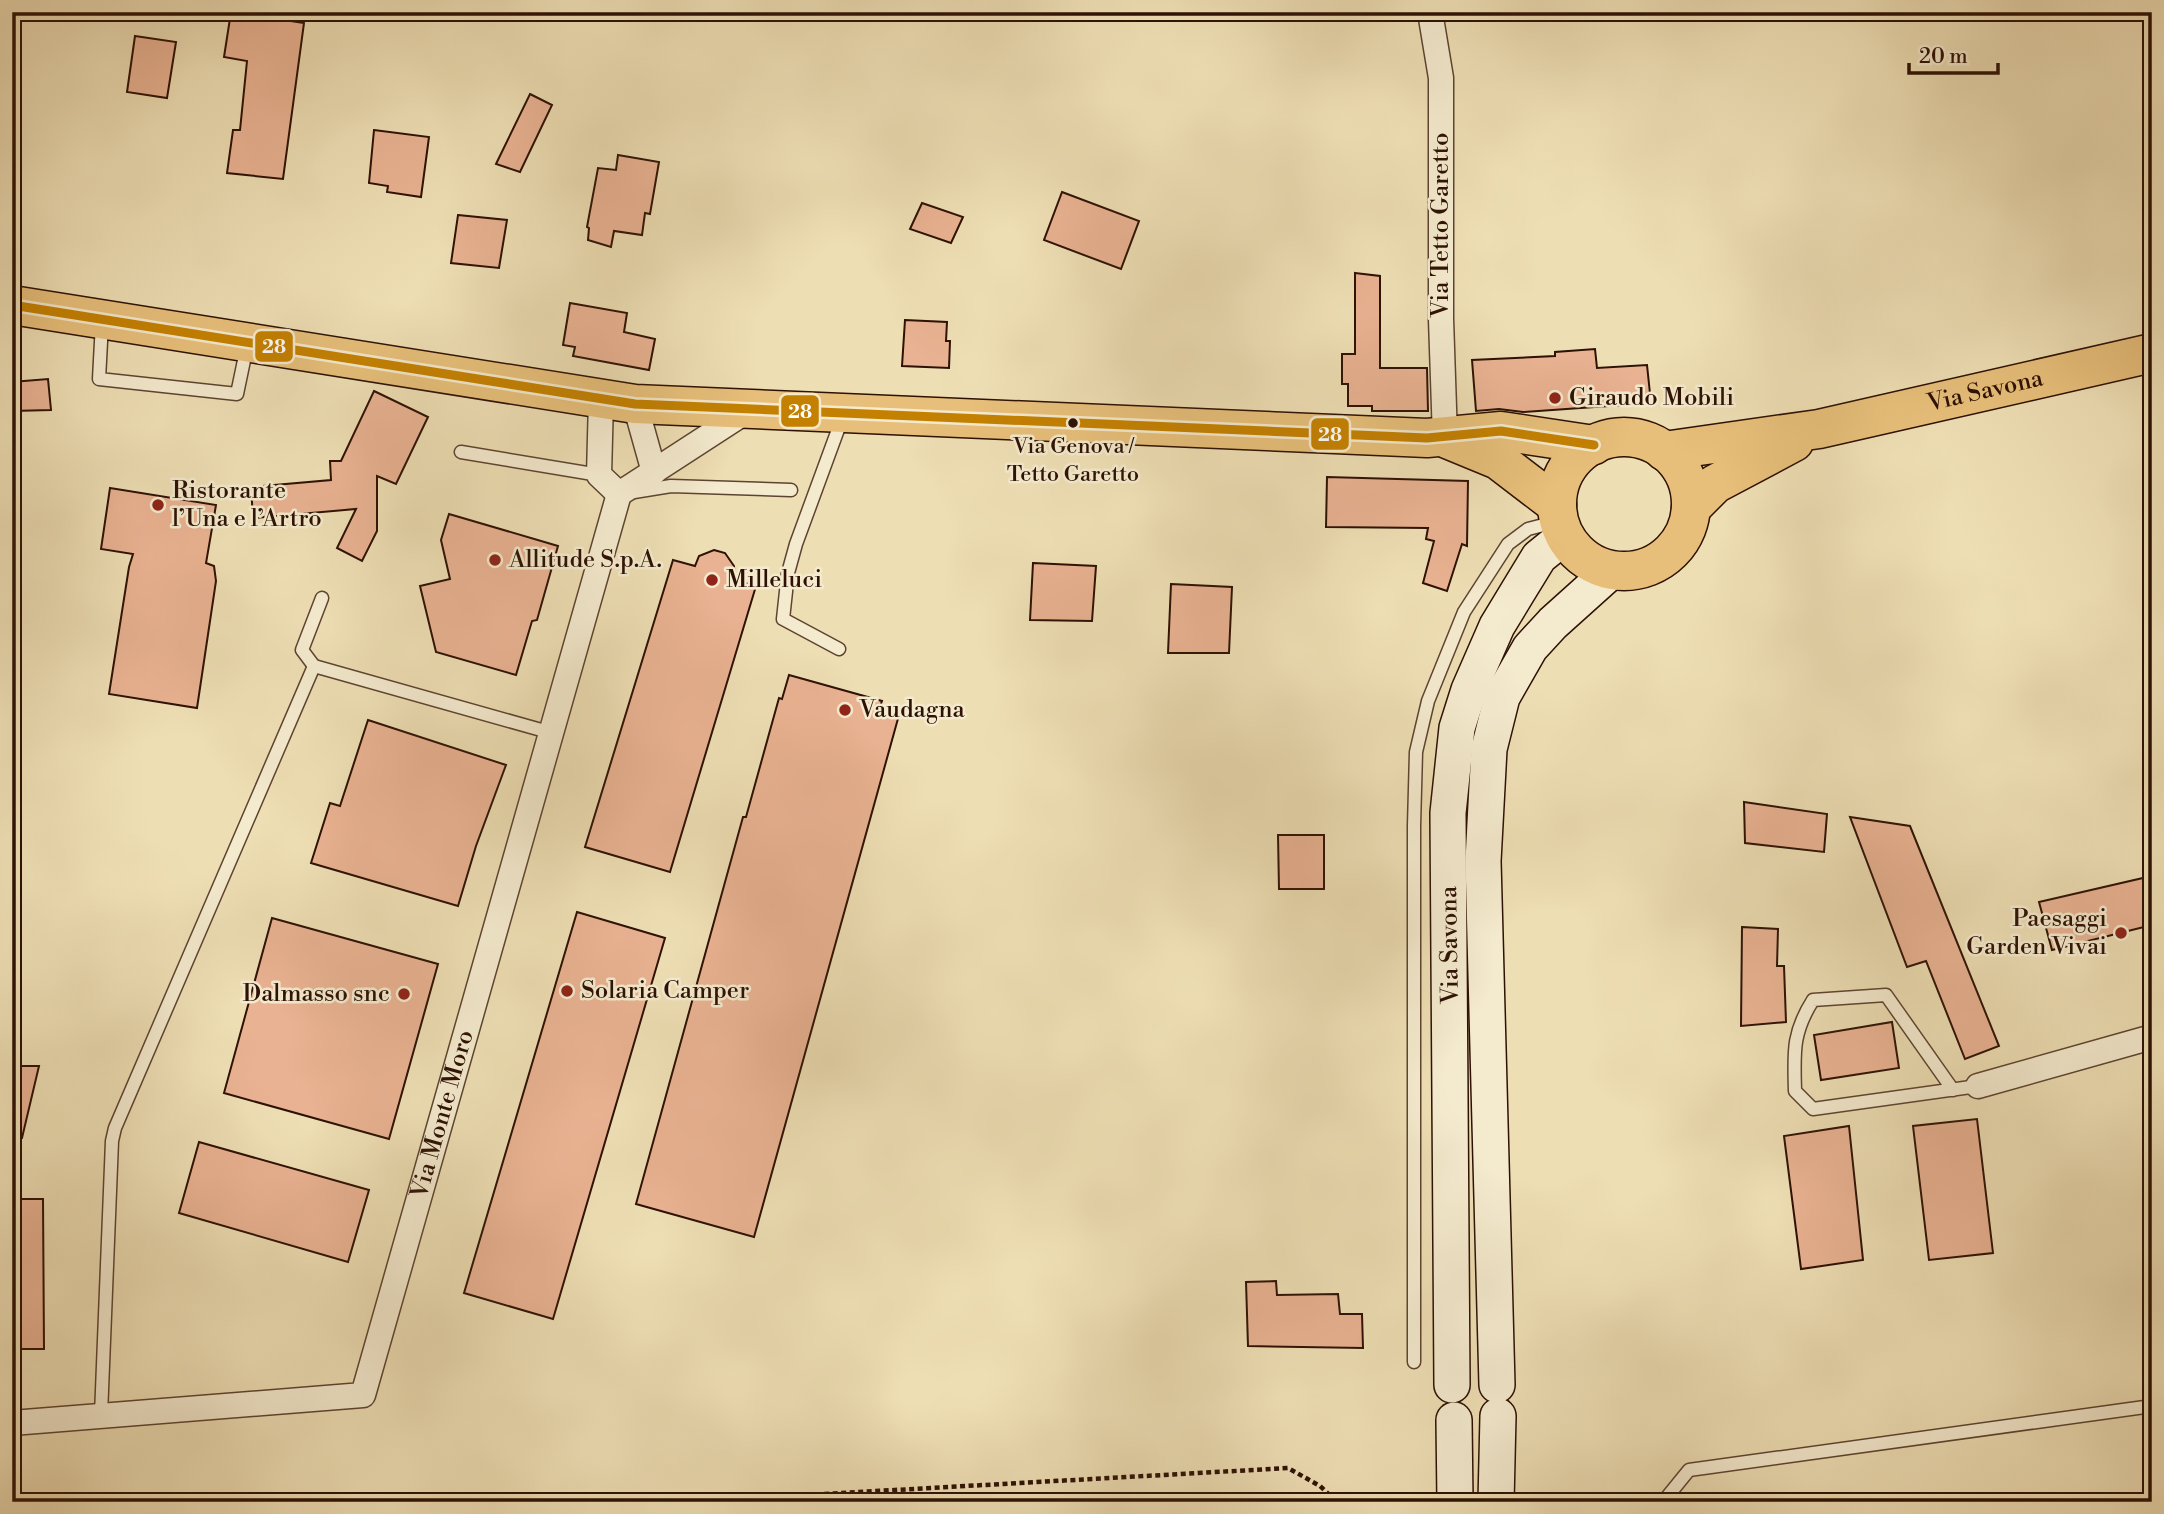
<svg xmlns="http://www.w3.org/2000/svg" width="2164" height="1514" viewBox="0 0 2164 1514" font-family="'Libre Bodoni',serif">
<rect width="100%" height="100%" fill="#eedeb4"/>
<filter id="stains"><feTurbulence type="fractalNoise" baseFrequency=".00286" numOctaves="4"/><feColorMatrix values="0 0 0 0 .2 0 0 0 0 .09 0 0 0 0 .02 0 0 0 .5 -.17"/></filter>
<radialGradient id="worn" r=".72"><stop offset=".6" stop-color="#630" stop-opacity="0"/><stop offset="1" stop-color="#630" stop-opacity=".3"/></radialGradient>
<!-- building -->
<g fill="#e9b292" stroke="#2d1104" stroke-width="2">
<path d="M231,12L304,23L283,179L227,173L233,130H240L247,61L224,57Z"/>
<path d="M135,36L176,42L167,98L127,92Z"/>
<path d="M530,94L552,105L520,172L496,164Z"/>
<path d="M374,130L429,137L421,197L387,192L388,186L369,183Z"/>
<path d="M618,155L659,162L650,214L645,213L642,235L614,231L611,247L588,240L589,228L587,227L598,168L616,170Z"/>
<path d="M1062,192L1139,221L1121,269L1044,240Z"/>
<path d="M922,203L963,217L951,243L910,229Z"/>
<path d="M458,215L507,220L499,268L451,263Z"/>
<path d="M1355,273L1380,276V368H1427L1428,411H1372V406H1348V384H1342V354H1355Z"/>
<path d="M570,303L627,313L624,332L655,339L649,370L573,356L575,347L563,345Z"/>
<path d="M905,320L947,322L946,341H950L949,368L902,366Z"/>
<path d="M1595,349L1597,368L1647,365L1651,403L1523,412L1499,409L1476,411L1472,360L1555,356V352Z"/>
<path d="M48,379L51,410L12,411V382Z"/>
<path d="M374,391L428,417L396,484L377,476V531L362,561L337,548L356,509L253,518L251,487L331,480L330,461H341Z"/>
<path d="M1327,477L1468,481L1467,546L1462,544L1447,591L1423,583L1434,541L1426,539L1428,528L1326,527Z"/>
<path d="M110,488L216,505L206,563L214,566L216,581L197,708L109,694L129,567L133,554L101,549Z"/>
<path d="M449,514L558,546L537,620L532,621L516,675L436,652L420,586L450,579L441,540Z"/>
<path d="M714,550L725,553L734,566L735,580L756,586L670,872L585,847L673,560L695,566L699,556Z"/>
<path d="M1033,563L1096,566L1092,621L1030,620Z"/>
<path d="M1171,584L1232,587L1229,653H1168Z"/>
<path d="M789,675L882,701L879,709L899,715L754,1237L636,1204L743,817H746L779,698L782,699Z"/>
<path d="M368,720L506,765L476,846L458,906L311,863L330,803L340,806Z"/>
<path d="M1744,802L1827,814L1824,852L1745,843Z"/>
<path d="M1850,817L1910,826L1999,1046L1965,1059L1926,961L1907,967Z"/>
<path d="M1278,835H1324V889H1279Z"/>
<path d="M2143,878L2152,902V925L2052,950L2039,902Z"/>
<path d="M577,912L665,938L553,1319L464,1293Z"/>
<path d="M272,918L438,964L389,1139L224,1093Z"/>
<path d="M1742,927L1778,929L1777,966H1784L1786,1022L1741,1026Z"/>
<path d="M1892,1022L1899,1068L1821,1080L1814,1035Z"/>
<path d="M12,1066H39L22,1138L12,1137Z"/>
<path d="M1977,1119L1993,1253L1929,1260L1913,1126Z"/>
<path d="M1849,1126L1863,1260L1801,1269L1784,1136Z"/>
<path d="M199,1142L369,1190L348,1262L179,1213Z"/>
<path d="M12,1199H43L44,1349H12Z"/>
<path d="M1276,1281L1277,1295L1338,1294L1340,1314H1362L1363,1348L1248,1346L1246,1282Z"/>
</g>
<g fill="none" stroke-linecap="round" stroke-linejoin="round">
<defs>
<g id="lane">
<path d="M102,323L99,379L237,394L247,346"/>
<path d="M461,452L599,475"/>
<path d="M634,492L671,486L791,490"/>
<path d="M839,649L783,619L788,573L796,544L843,416"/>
<path d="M314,666L302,650L322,598"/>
<path d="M1953,1090L1886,995L1813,1000C1792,1033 1794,1053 1795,1091L1813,1109L1978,1086"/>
<path d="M1414,1362V826L1416,752L1428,701L1464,612L1508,544L1528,529L1559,521"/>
<path d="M101,1415L112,1141L115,1128L314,666L552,733"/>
<path d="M1663,1502L1689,1470L2152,1406"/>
</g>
<g id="street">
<path d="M1430,12L1441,78V319L1445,438"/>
<path d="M601,400L599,475L619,494"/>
<path d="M635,404L654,472"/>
<path d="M1978,1086L2152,1037"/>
<path id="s1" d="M12,1423L363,1395L619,494L750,409"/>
</g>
<g id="secondary">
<path d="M1452,1385L1448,813L1457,728L1469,690L1497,626L1517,593L1539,557L1565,536"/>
<path d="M1497,1385L1483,861L1489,749L1502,697L1530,648L1553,623L1612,570"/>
<path d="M1454,1420L1455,1502"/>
<path d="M1496,1502L1498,1416"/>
</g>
<g id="primary">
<path d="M12,305L635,404L1427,438L1501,431L1594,445"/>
<circle cx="1624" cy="504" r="67"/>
<path d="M1447,439L1498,460L1557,505"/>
<path id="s2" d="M1664,451L1819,429L2152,353"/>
<path d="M1691,508L1715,484L1794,442"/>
</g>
</defs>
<!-- lane casing -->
<use href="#lane" stroke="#5d4430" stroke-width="15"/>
<!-- street casing -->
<use href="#street" stroke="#5d4430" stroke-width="27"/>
<!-- secondary casing -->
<use href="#secondary" stroke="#2d1104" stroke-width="38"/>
<!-- primary casing -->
<use href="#primary" stroke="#2d1104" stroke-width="41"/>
<!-- path -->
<path stroke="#2d1104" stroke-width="4.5" stroke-dasharray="5 3.5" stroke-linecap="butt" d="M680,1502L1288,1468L1320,1486L1337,1502"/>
<!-- lane -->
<use href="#lane" stroke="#f4eace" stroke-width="12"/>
<!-- street -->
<use href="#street" stroke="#f4eace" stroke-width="24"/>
<!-- secondary -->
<use href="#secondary" stroke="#f4eace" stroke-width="35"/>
<!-- primary -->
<use href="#primary" stroke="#e7bf7a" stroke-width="38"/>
<defs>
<path id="bus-1" d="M12,305L635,404L1427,438L1501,431L1594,445"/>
</defs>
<!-- bus-1 casing -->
<use href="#bus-1" stroke="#f4eace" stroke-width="14"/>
<!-- bus-1 -->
<use href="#bus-1" stroke="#c48101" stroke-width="9"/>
</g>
<!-- markers -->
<g fill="#8f2418" stroke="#f4eace" stroke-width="2.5">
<circle cx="1555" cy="398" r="7"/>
<circle cx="158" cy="505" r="7"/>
<circle cx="495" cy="560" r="7"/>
<circle cx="712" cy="580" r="7"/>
<circle cx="845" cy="710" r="7"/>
<circle cx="2121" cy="933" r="7"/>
<circle cx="567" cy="991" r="7"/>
<circle cx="404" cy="994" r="7"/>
</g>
<circle fill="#2d1104" stroke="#f4eace" stroke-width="2.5" cx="1073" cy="423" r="6"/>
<g text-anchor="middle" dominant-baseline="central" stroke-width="5" stroke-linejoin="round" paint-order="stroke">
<!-- bus labels -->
<g font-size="22" fill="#2d1104" stroke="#f4eace">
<text x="1073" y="446">Via Genova /<tspan x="1073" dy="28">Tetto Garetto</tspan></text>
</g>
<!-- street labels -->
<g font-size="24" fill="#2d1104" stroke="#f4eace">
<text transform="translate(1441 225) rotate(-90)">Via Tetto Garetto</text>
<text stroke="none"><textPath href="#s2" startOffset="327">Via Savona</textPath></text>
<text transform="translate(1450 945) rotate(-91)">Via Savona</text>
<text stroke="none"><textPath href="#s1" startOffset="644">Via Monte Moro</textPath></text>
</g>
<!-- poi labels -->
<g font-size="24" fill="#2d1104" stroke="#f4eace" text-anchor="start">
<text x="1569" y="398">Giraudo Mobili</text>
<text x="172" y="491">Ristorante<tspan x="172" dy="28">l’Una e l’Artro</tspan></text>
<text x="509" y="560">Allitude S.p.A.</text>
<text x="726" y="580">Milleluci</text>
<text x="859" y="710">Vaudagna</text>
<text x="2107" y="919" text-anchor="end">Paesaggi<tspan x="2107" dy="28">Garden Vivai</tspan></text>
<text x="581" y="991">Solaria Camper</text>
<text x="390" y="994" text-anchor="end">Dalmasso snc</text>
</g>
</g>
<g stroke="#f4eace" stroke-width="2.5">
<rect x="254" y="330" width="40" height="33" rx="7" fill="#c48101"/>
<rect x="780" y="394" width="40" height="34" rx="7" fill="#c48101"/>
<rect x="1310" y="417" width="40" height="34" rx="7" fill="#c48101"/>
</g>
<g font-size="19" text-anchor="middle" font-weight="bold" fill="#fff">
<text x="274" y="353">28</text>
<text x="800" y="418">28</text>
<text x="1330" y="441">28</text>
</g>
<!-- margin -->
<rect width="2164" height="1514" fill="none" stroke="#eedeb4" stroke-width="42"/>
<rect x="14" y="14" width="2136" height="1486" fill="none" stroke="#2d1104" stroke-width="3.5"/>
<rect x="21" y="21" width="2122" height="1472" fill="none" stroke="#2d1104" stroke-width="2"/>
<!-- scale -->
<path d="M1909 63v10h89v-10" fill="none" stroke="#2d1104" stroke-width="3.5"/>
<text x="1919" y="63" font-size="21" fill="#2d1104" stroke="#f4eace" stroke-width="5" paint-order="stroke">20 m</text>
<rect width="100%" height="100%" filter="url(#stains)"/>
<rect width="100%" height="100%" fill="url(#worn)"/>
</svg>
